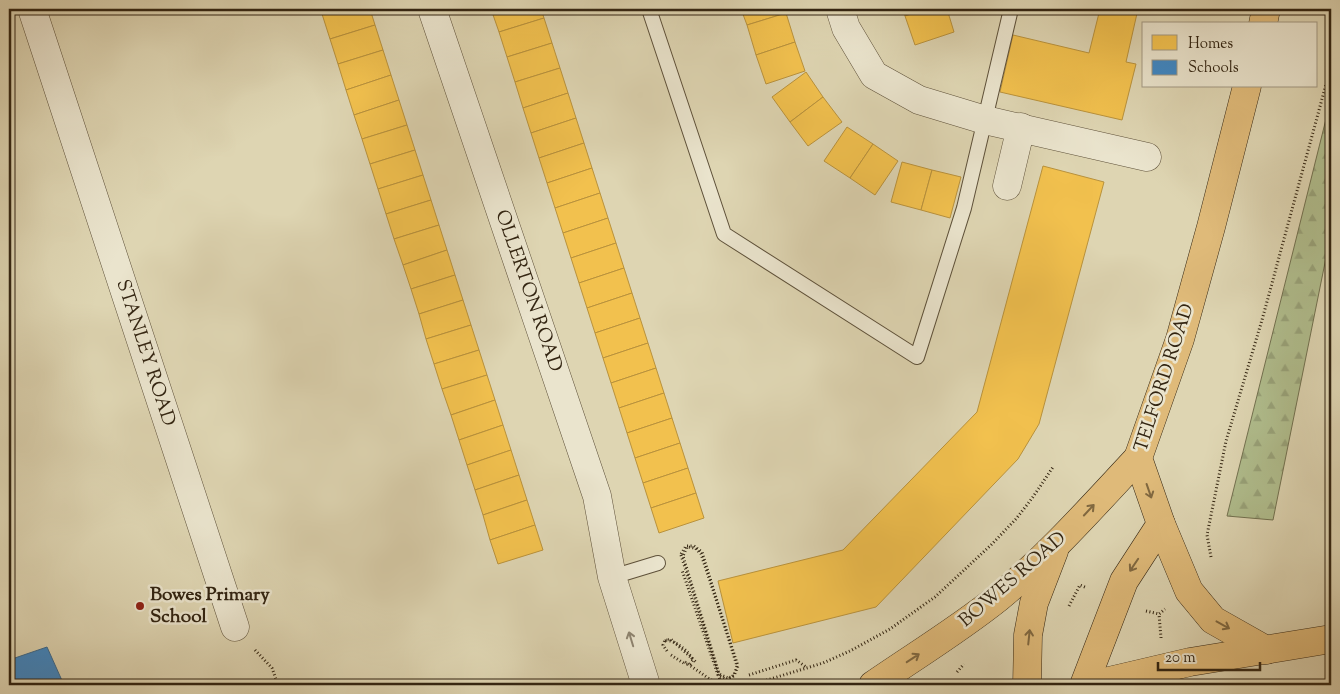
<svg xmlns="http://www.w3.org/2000/svg" width="1340" height="694" viewBox="0 0 1340 694" font-family="'Sorts Mill Goudy',serif">
<defs>
<pattern id="forest-firs" width="22" height="20" patternUnits="userSpaceOnUse" patternTransform="scale(1.25)"><rect width="22" height="20" fill="#b0bd8d"/><path d="M5 1l3.5 6h-7zM16 11l3.5 6h-7z" fill="#98a279"/></pattern>
</defs>
<rect width="100%" height="100%" fill="#ded5b2"/>
<filter id="stains"><feTurbulence type="fractalNoise" baseFrequency=".004" numOctaves="4"/><feColorMatrix values="0 0 0 0 .2 0 0 0 0 .09 0 0 0 0 .02 0 0 0 .5 -.17"/></filter>
<radialGradient id="worn" r=".72"><stop offset=".6" stop-color="#630" stop-opacity="0"/><stop offset="1" stop-color="#630" stop-opacity=".3"/></radialGradient>
<!-- forest -->
<path fill="url(#forest-firs)" stroke="#727150" d="M1331,99V233L1273,520L1227,516Z"/>
<!-- homes -->
<g fill="#f2c14e" stroke="#b9923c">
<path d="M320,9H339L322,14Z"/>
<path d="M339,9H370L375,25L330,39L322,14Z"/>
<path d="M491,9H541L544,18L499,32Z"/>
<path d="M741,9H785L786,13L747,25Z"/>
<path d="M903,9H928L905,16Z"/>
<path d="M928,9H947L954,32L915,45L905,16Z"/>
<path d="M1100,9H1138L1126,62L1136,64L1122,120L1000,92L1013,35L1089,53Z"/>
<path d="M786,13L795,42L756,55L747,25Z"/>
<path d="M544,18L552,43L507,57L499,32Z"/>
<path d="M375,25L383,50L338,64L330,39Z"/>
<path d="M795,42L805,71L766,84L756,55Z"/>
<path d="M552,43L560,68L515,82L507,57Z"/>
<path d="M383,50L391,75L346,90L338,64Z"/>
<path d="M560,68L568,93L523,108L515,82Z"/>
<path d="M806,72L823,97L790,122L772,97Z"/>
<path d="M391,75L399,100L354,115L346,90Z"/>
<path d="M568,93L576,118L531,133L523,108Z"/>
<path d="M823,97L842,122L808,146L790,122Z"/>
<path d="M399,100L407,125L362,139L354,115Z"/>
<path d="M576,118L584,143L539,158L531,133Z"/>
<path d="M407,125L415,150L370,164L362,139Z"/>
<path d="M847,127L873,144L850,178L824,161Z"/>
<path d="M584,143L592,168L547,183L539,158Z"/>
<path d="M873,144L898,161L875,195L850,178Z"/>
<path d="M415,150L423,175L378,189L370,164Z"/>
<path d="M902,162L932,170L921,210L891,202Z"/>
<path d="M1043,166L1104,182L1039,424L1018,459L876,607L733,643L718,581L843,550L977,412Z"/>
<path d="M592,168L600,193L555,208L547,183Z"/>
<path d="M932,170L961,177L950,218L921,210Z"/>
<path d="M423,175L431,200L386,214L378,189Z"/>
<path d="M600,193L608,218L563,233L555,208Z"/>
<path d="M431,200L439,225L394,239L386,214Z"/>
<path d="M608,218L616,243L571,258L563,233Z"/>
<path d="M439,225L447,250L403,265L394,239Z"/>
<path d="M616,243L624,268L579,283L571,258Z"/>
<path d="M447,250L455,275L411,289L403,265Z"/>
<path d="M624,268L632,293L587,308L579,283Z"/>
<path d="M455,275L463,300L419,314L411,289Z"/>
<path d="M632,293L640,318L595,333L587,308Z"/>
<path d="M463,300L471,325L426,339L419,314Z"/>
<path d="M640,318L648,343L603,358L595,333Z"/>
<path d="M471,325L479,350L434,364L426,339Z"/>
<path d="M648,343L656,368L611,383L603,358Z"/>
<path d="M479,350L487,375L442,389L434,364Z"/>
<path d="M656,368L664,393L619,408L611,383Z"/>
<path d="M487,375L495,400L451,415L442,389Z"/>
<path d="M664,393L672,418L627,433L619,408Z"/>
<path d="M495,400L503,425L459,440L451,415Z"/>
<path d="M672,418L680,443L635,458L627,433Z"/>
<path d="M503,425L511,450L467,465L459,440Z"/>
<path d="M680,443L688,468L643,483L635,458Z"/>
<path d="M511,450L519,475L475,490L467,465Z"/>
<path d="M688,468L696,493L651,508L643,483Z"/>
<path d="M519,475L527,500L483,515L475,490Z"/>
<path d="M696,493L704,518L659,533L651,508Z"/>
<path d="M527,500L535,525L490,540L483,515Z"/>
<path d="M535,525L543,550L498,564L490,540Z"/>
</g>
<!-- schools -->
<path fill="#3f88c5" stroke="#3b6a8f" d="M47,647L64,685H9V660Z"/>
<g fill="none" stroke-linecap="round" stroke-linejoin="round">
<defs>
<g id="service">
<path d="M649,9L724,234L917,357L964,208L1011,9"/>
<path d="M612,577L658,563"/>
</g>
<g id="minor">
<path d="M32,9L235,627"/>
<path d="M432,9L597,496L612,577L646,685"/>
<path d="M840,9L846,28L874,75L919,100L985,120L1147,157"/>
<path d="M1007,186L1021,127"/>
</g>
<g id="primary">
<path d="M1161,524L1189,591L1213,620L1266,650"/>
<path d="M1092,685L1190,662L1331,639"/>
</g>
<g id="trunk">
<path d="M1263,24L1266,9"/>
<path d="M873,685C915,656 958,630 998,598C1049,556 1093,506 1138,458"/>
<path d="M1027,685L1028,635L1034,603L1054,551"/>
<path d="M1084,685L1124,581L1161,524L1138,458L1180,339L1211,227L1247,86"/>
</g>
</defs>
<!-- service casing -->
<use href="#service" stroke="#5e513a" stroke-width="16"/>
<!-- minor casing -->
<use href="#minor" stroke="#5e513a" stroke-width="29"/>
<!-- primary casing -->
<use href="#primary" stroke="#332512" stroke-width="29"/>
<!-- trunk casing -->
<use href="#trunk" stroke="#332512" stroke-width="29"/>
<!-- path -->
<g stroke="#332512" stroke-width="3" stroke-dasharray="1 2.5" stroke-linecap="butt">
<path d="M681,554L686,546H694L702,552L737,666L734,675L727,680L718,675L682,570"/>
<path d="M1211,557L1207,535L1226,441L1262,320L1331,66"/>
<path d="M1069,606L1080,585L1087,588"/>
<path d="M1146,611L1159,614"/>
<path d="M1161,638L1159,614L1165,609"/>
<path d="M665,641L671,639L674,642L697,663"/>
<path d="M255,650L272,668L278,685"/>
<path d="M671,655L685,664"/>
<path d="M685,662L711,680L720,682L725,685"/>
<path d="M957,672L964,664"/>
<path d="M749,675L796,660L806,667"/>
<path d="M754,685V684L823,663L850,651L890,629L918,609L935,597L991,545L1016,519L1033,497L1053,467"/>
</g>
<!-- service -->
<use href="#service" stroke="#eae4cd" stroke-width="14"/>
<!-- minor -->
<use href="#minor" stroke="#eae4cd" stroke-width="28"/>
<!-- primary -->
<use href="#primary" stroke="#dfba79" stroke-width="28"/>
<!-- trunk -->
<use href="#trunk" stroke="#dfba79" stroke-width="28"/>
<!-- path-bridge -->
<g stroke="#332512" stroke-width="3" stroke-dasharray="1 2.5" stroke-linecap="butt">
<path d="M681,555L719,674L728,678L734,676L738,666L701,554L695,548L687,547L683,556L719,674L720,682"/>
<path d="M667,651L663,645L665,640C675,640 689,651 693,660L690,664H685"/>
</g>
</g>
<!-- one-way arrows -->
<defs><path id="oneway-shaft" d="M-6 0H5M1.5-3L5.5 0L1.5 3" fill="none" stroke-width="1.6" stroke-linecap="round" stroke-linejoin="round" transform="scale(1.25)"/></defs>
<g stroke="#806840">
<use href="#oneway-shaft" transform="translate(1149 491) rotate(71)"/>
<use href="#oneway-shaft" transform="translate(1089 510) rotate(-47)"/>
<use href="#oneway-shaft" transform="translate(1134 565) rotate(124)"/>
<use href="#oneway-shaft" transform="translate(1223 625) rotate(29)"/>
<use href="#oneway-shaft" transform="translate(1029 637) rotate(-84)"/>
<use href="#oneway-shaft" transform="translate(913 658) rotate(-33)"/>
</g>
<use stroke="#8e8470" href="#oneway-shaft" transform="translate(631 639) rotate(-107)"/>
<!-- markers -->
<circle fill="#8f2418" stroke="#eae4cd" stroke-width="2" cx="140" cy="606" r="5"/>
<g text-anchor="middle" dominant-baseline="central" stroke-width="5" stroke-linejoin="round" paint-order="stroke">
<!-- street labels -->
<g font-size="19" fill="#332512" stroke="#eae4cd">
<text transform="translate(528 291) rotate(71)">OLLERTON ROAD</text>
<text transform="translate(145 353) rotate(72)">STANLEY ROAD</text>
<text transform="translate(1165 378) rotate(-72)">TELFORD ROAD</text>
<text transform="translate(1013 580) rotate(-41)">BOWES ROAD</text>
</g>
<!-- poi labels -->
<g font-size="19" font-weight="bold" fill="#332512" stroke="#eae4cd" text-anchor="start">
<text x="150" y="595">Bowes Primary<tspan x="150" dy="22">School</tspan></text>
</g>
</g>
<!-- margin -->
<rect width="1340" height="694" fill="none" stroke="#ded5b2" stroke-width="30"/>
<rect x="10" y="10" width="1320" height="674" fill="none" stroke="#332512" stroke-width="2.5"/>
<rect x="15" y="15" width="1310" height="664" fill="none" stroke="#332512"/>
<!-- legend -->
<rect x="1142" y="22" width="175" height="65" fill="#eae4cd" stroke="#a19882"/>
<rect x="1152" y="35" width="25" height="15" fill="#f2c14e" stroke="#a19882"/>
<text x="1188" y="48" font-size="15" fill="#332512">Homes</text>
<rect x="1152" y="60" width="25" height="15" fill="#3f88c5" stroke="#a19882"/>
<text x="1188" y="72" font-size="15" fill="#332512">Schools</text>
<!-- scale -->
<path d="M1158 662v8h102v-8" fill="none" stroke="#332512" stroke-width="2.5"/>
<text x="1165" y="662" font-size="15" fill="#332512" stroke="#eae4cd" stroke-width="4" paint-order="stroke">20 m</text>
<rect width="100%" height="100%" filter="url(#stains)"/>
<rect width="100%" height="100%" fill="url(#worn)"/>
</svg>
